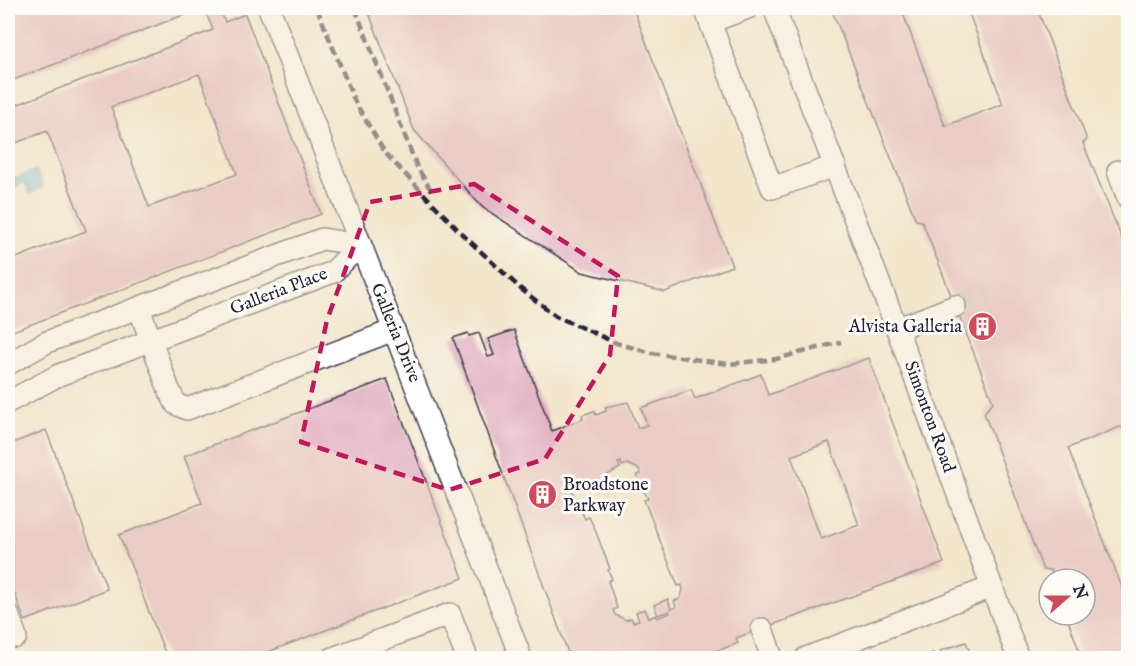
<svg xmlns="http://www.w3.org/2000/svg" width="1136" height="666" viewBox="0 0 1136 666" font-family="'IM FELL English',serif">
<rect width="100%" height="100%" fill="#fdfcf7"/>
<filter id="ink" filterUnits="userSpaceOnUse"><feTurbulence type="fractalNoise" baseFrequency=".0167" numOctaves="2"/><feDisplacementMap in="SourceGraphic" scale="12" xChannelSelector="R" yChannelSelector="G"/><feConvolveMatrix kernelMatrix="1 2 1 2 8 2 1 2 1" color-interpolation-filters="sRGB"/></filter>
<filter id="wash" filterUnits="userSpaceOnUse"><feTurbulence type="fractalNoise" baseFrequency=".008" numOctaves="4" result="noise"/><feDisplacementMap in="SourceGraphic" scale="24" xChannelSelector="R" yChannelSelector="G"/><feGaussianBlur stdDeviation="1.35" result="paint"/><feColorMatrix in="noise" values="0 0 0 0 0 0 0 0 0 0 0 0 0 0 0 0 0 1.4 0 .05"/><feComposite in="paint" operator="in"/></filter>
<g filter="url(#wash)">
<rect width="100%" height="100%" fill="#f2e6cc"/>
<!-- water -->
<path fill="#58b6d6" stroke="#3d6c88" stroke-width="1.5" d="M36,170L43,187L30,193L25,182L8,189V181Z"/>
<g id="blocks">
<!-- building -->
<g fill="#dfaabd" fill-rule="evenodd">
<path d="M8,8H193L194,11L8,82Z"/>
<path d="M204,8H219L225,22L245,14L321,214L8,333V261L86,231L47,131L8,146V108L213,30ZM199,74L237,174L149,207L111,107Z"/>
<path d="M367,8H633L732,266L665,292L582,272L482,207L414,130Z"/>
<path d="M831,8H901L945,126L1003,104L967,8H1037L1087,140L1083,143L1128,254V430L1120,427L1068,448L1128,603V658H1082L1066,615H1085V579H1054L1051,570H1043L984,413L993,402L922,221L916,220Z"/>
<path d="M514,330L552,431L583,419L582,415L594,411L596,415L606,411L605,407L628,402L638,428L647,425L641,408L691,390L695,399L761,374L768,395L869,358L944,563L736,638L738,643L709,654L707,651L693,658H570L453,338L468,333L469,336L479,333L488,357L494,355L488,339ZM829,442L859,525L821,539L791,456ZM621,462L622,466L627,464L639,469L641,474L637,475L648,499L644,500L678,586L682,585L683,590L680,599L674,601L676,607L671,609L668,599L654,605L658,615L669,611L670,613L657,618L656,615L649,618L645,609L636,612L639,620L633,622L631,618L626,620L615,615L613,610L617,608L608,581L612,579L608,570L610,569L594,527L589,517L585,519L572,491L578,480L580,484L596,479L598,486L606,483L604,477L620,468L618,463Z"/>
<path d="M387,379L463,578L252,658H167L119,535L202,503L184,456Z"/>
<path d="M46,430L107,589L25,621L8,576V445Z"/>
<path d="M966,642L972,658H919L933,653L935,658L942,655L940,651Z"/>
</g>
</g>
</g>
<g filter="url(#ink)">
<use href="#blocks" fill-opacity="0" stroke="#413f51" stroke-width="1.5"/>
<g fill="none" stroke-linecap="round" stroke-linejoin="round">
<!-- minor-tunnel -->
<path stroke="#c8bfaf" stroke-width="21" stroke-dasharray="21 10" stroke-linecap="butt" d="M955,306L989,294"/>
<defs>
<g id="minor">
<path d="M269,8L521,658"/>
<path d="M705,8L710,22L748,8"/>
<path d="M774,8L897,329L1018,658"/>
<path d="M710,22L772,188L835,166"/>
<path d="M1118,171L1128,198"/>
<path d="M139,308L169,390L176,404L187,409L394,330"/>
<path d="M897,329L955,306"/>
<path d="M8,364L47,342L322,239L360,245"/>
<path d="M8,402L59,375L333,272L360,245"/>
<path d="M8,614L16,637"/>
<path d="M762,629L772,658"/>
<path d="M333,658L450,614L467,658"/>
<path d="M806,658L992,587"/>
</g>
</defs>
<!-- minor casing -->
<use href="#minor" stroke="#413f51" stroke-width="24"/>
<!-- minor -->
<use href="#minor" stroke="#fff" stroke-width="21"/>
<!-- rail -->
<g stroke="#22223b" stroke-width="4.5" stroke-dasharray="9 4.5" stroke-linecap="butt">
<path d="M317,8L355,102L385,153L462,234L521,289L556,316L616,343L652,353L728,364L776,359L841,342"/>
<path d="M355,8L417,167L432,192"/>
</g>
</g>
</g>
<!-- marked area -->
<path d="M0 0H1136V666H0ZM474,184L618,276L610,355L545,459L449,490L301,442L327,320L370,202Z" fill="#f2e6cc" fill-opacity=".55" fill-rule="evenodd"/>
<path fill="none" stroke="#c2185b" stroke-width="4.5" stroke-dasharray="12 8" stroke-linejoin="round" d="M474,184L618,276L610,355L545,459L449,490L301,442L327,320L370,202Z"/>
<!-- icons -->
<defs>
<symbol id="building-disc" viewBox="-11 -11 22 22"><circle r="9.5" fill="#d1495b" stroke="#fdfcf7"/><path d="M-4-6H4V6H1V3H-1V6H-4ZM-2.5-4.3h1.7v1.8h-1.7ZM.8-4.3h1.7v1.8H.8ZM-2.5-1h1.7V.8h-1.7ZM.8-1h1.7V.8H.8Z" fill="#fff"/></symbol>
</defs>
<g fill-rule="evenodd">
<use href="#building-disc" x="966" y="310" width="33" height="33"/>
<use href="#building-disc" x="526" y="478" width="33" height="33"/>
</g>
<g text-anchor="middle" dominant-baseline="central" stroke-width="6" stroke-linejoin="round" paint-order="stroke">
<!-- street labels -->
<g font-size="18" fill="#22223b" stroke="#fdfcf7">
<text transform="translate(279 292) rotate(-21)">Galleria Place</text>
<text transform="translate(395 333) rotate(68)">Galleria Drive</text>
<text transform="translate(929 417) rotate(70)">Simonton Road</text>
</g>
<!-- poi labels -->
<g font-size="18" fill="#22223b" stroke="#fdfcf7" text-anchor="end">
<text x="962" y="327">Alvista Galleria</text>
<text x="563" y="485" text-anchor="start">Broadstone<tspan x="563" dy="21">Parkway</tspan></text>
</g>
</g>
<!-- margin -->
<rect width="1136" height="666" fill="none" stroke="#fdfcf7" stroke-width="30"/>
<!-- north arrow -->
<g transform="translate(1067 597) rotate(69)"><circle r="28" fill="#fdfcf7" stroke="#a5a5ac" stroke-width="1.5"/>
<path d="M0-4.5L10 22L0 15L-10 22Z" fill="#d1495b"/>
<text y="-9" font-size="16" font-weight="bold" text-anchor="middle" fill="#22223b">N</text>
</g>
</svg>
